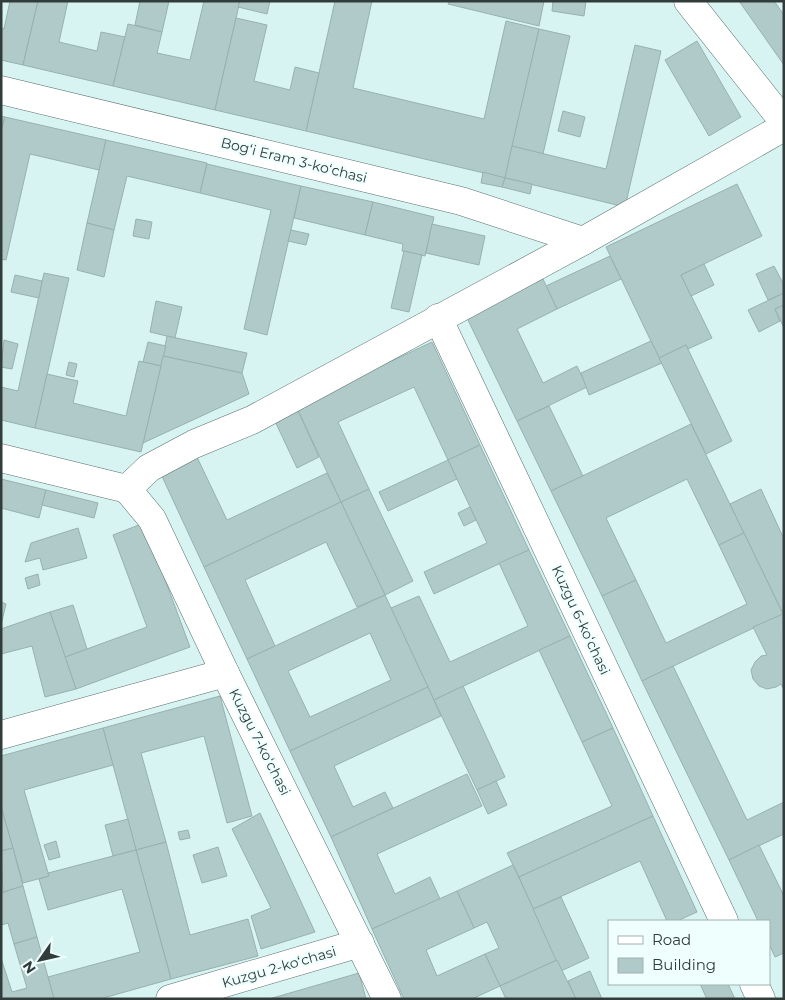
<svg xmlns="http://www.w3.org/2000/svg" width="785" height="1000" viewBox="0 0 785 1000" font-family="Montserrat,sans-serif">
<rect width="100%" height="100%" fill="#d8f4f2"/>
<!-- building -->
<g fill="#afcac8" stroke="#97b1af" fill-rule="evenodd">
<path d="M10,1H38L23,65L1,60V28L4,29Z"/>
<path d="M38,1H68L59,42L97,51L101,32L125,37L113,86L23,65Z"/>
<path d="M140,1H169L162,32L135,25Z"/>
<path d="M204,1H240L215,110L113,86L128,24L162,32L157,53L190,60Z"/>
<path d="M240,1H270L267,14L238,7Z"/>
<path d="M335,1H372L353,88L484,119L506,21L539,29L505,178L306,131Z"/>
<path d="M449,1H544L539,26L448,4Z"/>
<path d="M553,1H586L584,16L552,11Z"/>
<path d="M739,1H774L784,15V65Z"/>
<path d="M236,18L267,25L254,81L290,90L295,67L319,73L306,131L215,110Z"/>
<path d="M539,29L570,36L543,154L512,146Z"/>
<path d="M697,41L741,117L709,136L665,60Z"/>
<path d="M635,45L661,51L625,207L505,178L512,146L606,169Z"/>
<path d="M563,111L585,117L580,137L558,131Z"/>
<path d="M1,116L5,117L1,131Z"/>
<path d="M5,117L106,140L99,170L30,154L6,260L1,259V131Z"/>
<path d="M106,140L207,163L200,193L127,176L114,230L87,223Z"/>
<path d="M207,164L301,186L267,335L244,329L271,210L200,193Z"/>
<path d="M483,172L505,178L502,187L481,183Z"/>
<path d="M505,178L532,184L530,194L502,187Z"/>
<path d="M737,184L762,236L681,275L712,338L688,349L686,345L659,358L606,247Z"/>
<path d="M301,186L373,202L365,235L294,218Z"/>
<path d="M373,202L434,217L425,256L402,251L403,244L365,235Z"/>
<path d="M136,219L152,222L149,239L133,236Z"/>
<path d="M87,223L114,230L104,277L77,270Z"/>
<path d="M432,224L485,236L479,265L426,253Z"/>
<path d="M291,230L309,234L306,245L288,241Z"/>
<path d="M404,251L422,255L409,312L391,308Z"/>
<path d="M610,256L621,279L557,309L546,286Z"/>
<path d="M704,264L714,285L691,296L681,275Z"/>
<path d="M774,266L784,285V293L768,300L756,274Z"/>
<path d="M44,273L69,278L35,428L1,420V387L18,391Z"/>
<path d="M15,275L42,281L39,298L11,292Z"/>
<path d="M543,279L557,309L517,329L543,383L577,366L587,387L517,421L466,316Z"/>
<path d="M784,293V305L775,309L780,321L759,332L748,310Z"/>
<path d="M156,301L182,307L175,338L150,332Z"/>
<path d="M784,305V328L775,309Z"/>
<path d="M167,336L247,353L242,373L163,356Z"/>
<path d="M4,340L18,344L12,369L1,367Z"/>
<path d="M651,341L662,363L589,395L581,373Z"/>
<path d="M148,342L166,346L161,366L143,362Z"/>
<path d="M432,342L480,445L448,460L414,387L338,422L369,489L341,502L296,406Z"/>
<path d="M686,345L732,441L706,454L659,358Z"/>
<path d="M163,356L242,373L249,394L143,443Z"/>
<path d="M139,361L161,366L141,452L35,428L47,374L78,381L73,403L126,416Z"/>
<path d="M69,362L77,364L74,377L66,375Z"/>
<path d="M296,406L319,457L297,468L273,417Z"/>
<path d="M549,406L583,476L551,491L517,421Z"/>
<path d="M691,424L744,533L719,545L687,479L606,518L636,580L602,596L551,491Z"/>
<path d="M480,445L529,550L434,594L424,572L487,543L448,460Z"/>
<path d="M196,455L227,520L327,473L341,502L204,567L160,472Z"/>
<path d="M448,460L457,479L388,511L379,492Z"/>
<path d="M1,479L46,490L39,518L1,508Z"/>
<path d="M369,489L413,581L385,595L341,502Z"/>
<path d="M761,489L784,539L783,614L730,504Z"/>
<path d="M46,490L98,503L94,518L42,505Z"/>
<path d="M341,502L385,595L357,607L326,542L245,580L275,646L247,659L204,567Z"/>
<path d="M470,507L476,520L464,526L458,513Z"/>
<path d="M144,523L190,647L76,689L65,657L147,627L113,535Z"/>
<path d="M78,528L87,558L43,570L40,558L25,562L31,543Z"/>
<path d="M744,533L783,614L642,681L602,596L636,580L666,643L747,604L719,545Z"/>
<path d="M529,550L570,636L434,700L391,608L419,596L450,662L528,626L499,563Z"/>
<path d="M38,574L40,585L28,589L25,578Z"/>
<path d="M385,595L428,687L290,751L247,659ZM370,633L391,680L310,717L288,671Z"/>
<path d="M1,602L6,604L1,625Z"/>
<path d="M73,605L87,649L65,657L50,612Z"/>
<path d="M50,612L76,689L45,697L32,646L1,654V629Z"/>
<path d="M783,614L784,690L781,684L776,687L767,689L759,686L753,679L751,670L755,662L761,656L767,655L753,627Z"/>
<path d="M570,636L613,728L582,742L539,650Z"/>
<path d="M673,666L747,820L784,802V834L729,860L642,681Z"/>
<path d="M463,686L505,777L477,790L434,700Z"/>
<path d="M428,687L441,716L334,766L353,807L385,792L393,808L331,837L290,751Z"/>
<path d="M220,696L252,816L227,823L204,736L141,753L166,842L136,850L103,728Z"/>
<path d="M103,728L113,765L24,790L49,876L23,883L1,807V756Z"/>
<path d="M613,728L653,816L519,877L507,853L612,806L582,742Z"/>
<path d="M467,774L482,806L377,854L395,894L430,877L440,899L372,929L331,837Z"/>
<path d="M496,781L507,805L488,814L477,790Z"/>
<path d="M1,807L13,848L1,851Z"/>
<path d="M260,813L315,932L261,949L251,916L271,908L232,829Z"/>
<path d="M653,816L697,912L677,921H667L640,861L533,909L519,877Z"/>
<path d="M128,819L136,850L113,856L105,825Z"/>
<path d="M188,830L190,838L180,840L178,832Z"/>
<path d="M56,841L60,857L49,860L44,845Z"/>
<path d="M166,842L190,935L248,919L258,956L171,979L136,850Z"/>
<path d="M759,845L784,896V953L775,957L769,944V921H758L729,860Z"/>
<path d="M218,847L227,876L202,883L193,855Z"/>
<path d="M13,848L23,886L3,892L1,851Z"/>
<path d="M136,850L171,979L100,999H54L48,977L140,952L122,889L48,910L39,879L49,876L48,873Z"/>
<path d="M513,865L557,960L500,986L485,954L499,948L487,922L474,928L457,891Z"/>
<path d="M23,886L37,937L14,944L8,923L1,925V893Z"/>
<path d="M457,891L474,928L426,950L437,976L485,954L500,986L472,999H404L372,929Z"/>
<path d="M561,897L589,958L561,971L533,909Z"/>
<path d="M37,937L54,999H1V958L12,992L27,988L14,944Z"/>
<path d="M557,960L576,999H506L500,986Z"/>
<path d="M590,971L602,999H576L568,981Z"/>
<path d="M359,973L366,999H269Z"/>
<path d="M700,984H728L735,999H707Z"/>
</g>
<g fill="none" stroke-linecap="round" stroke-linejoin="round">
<defs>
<g id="minor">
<path d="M688,1L784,122"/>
<path d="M1,90L461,201L583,241"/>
<path d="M438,318L724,921"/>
<path d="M1,458L127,489"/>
<path d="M127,489L149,468L194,444L252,420L583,241L784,127"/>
<path d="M127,489L152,519L225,673L387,999"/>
<path d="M1,735L225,673"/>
<path d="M754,984L761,999"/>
<path d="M170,999L360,943"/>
</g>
</defs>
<!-- minor casing -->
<use href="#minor" stroke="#58716f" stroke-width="29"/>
<!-- minor -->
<use href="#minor" stroke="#fff" stroke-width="28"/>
</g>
<g text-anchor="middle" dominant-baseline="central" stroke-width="4.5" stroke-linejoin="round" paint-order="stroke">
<!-- street labels -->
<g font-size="14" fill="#313c3b" stroke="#eefffe">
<text transform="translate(294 160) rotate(14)">Bogʻi Eram 3-koʻchasi</text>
<text transform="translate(581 620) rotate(65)">Kuzgu 6-koʻchasi</text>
<text transform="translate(260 742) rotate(63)">Kuzgu 7-koʻchasi</text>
<text transform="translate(279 967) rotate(-16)">Kuzgu 2-koʻchasi</text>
</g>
</g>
<!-- border -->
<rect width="785" height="1000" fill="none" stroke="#313c3b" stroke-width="5"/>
<!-- legend -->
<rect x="608" y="920" width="162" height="65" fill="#eefffe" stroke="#a2b1b0"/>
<rect x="618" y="936" width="25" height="8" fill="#ffffff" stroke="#a2b1b0"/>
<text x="652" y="945" font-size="15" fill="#313c3b">Road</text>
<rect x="618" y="958" width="25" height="15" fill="#afcac8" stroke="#a2b1b0"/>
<text x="652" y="970" font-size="15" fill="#313c3b">Building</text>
<!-- north arrow -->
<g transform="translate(40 960) rotate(236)" stroke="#eefffe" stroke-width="4" paint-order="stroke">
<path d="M0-4L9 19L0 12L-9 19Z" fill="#313c3b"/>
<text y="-8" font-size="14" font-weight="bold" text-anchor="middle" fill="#313c3b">N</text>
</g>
</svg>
